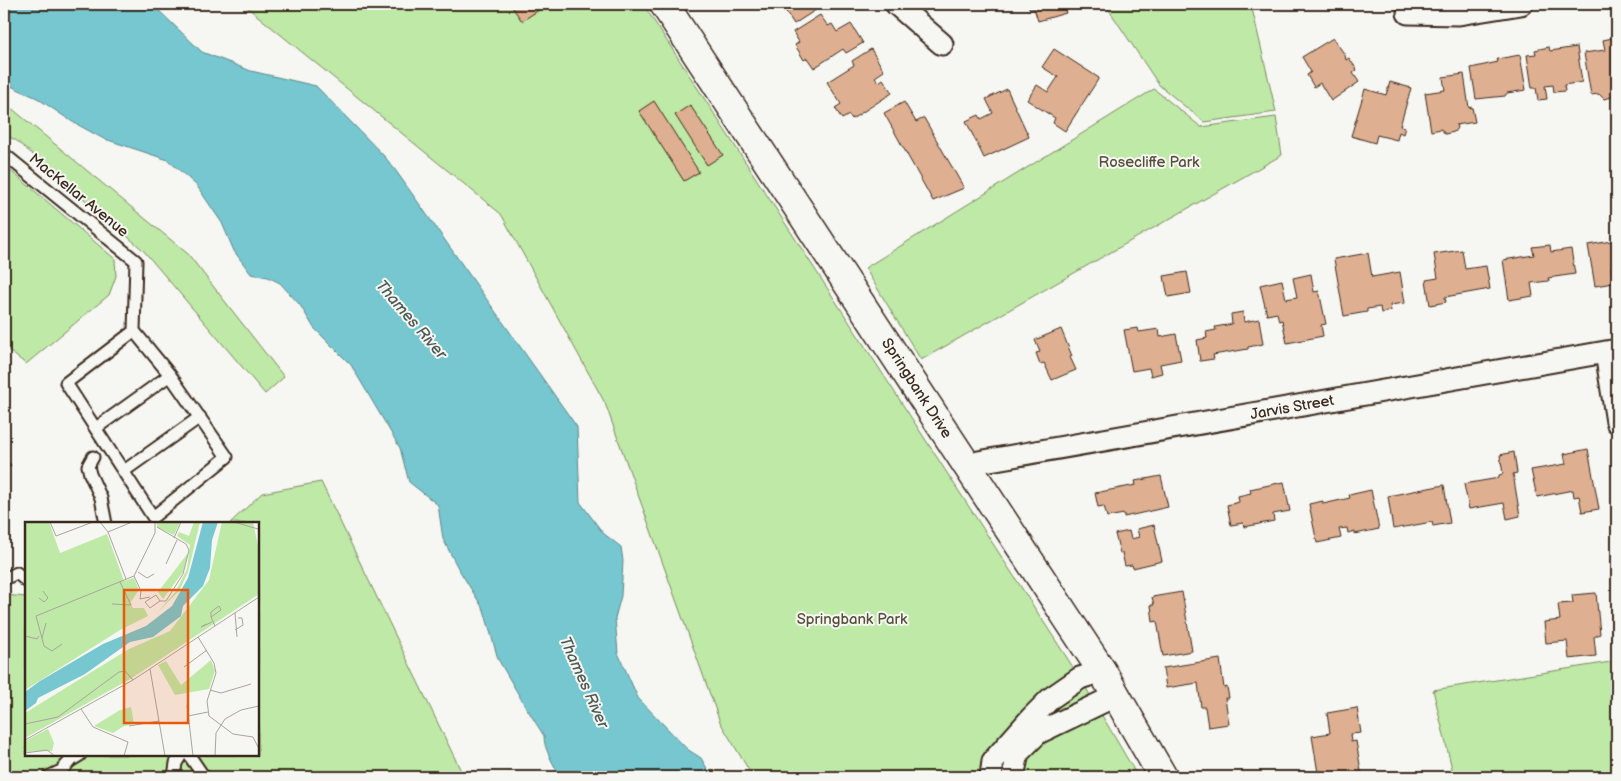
<svg xmlns="http://www.w3.org/2000/svg" width="1621" height="781" viewBox="0 0 1621 781" font-family="'Balsamiq Sans',sans-serif">
<style>
.green{fill:#bee9a6;stroke:#7c8a62}
.water{fill:#76c7d0;stroke:#5e8889}
.building{fill:#deaf90;stroke:#3b2a1e}
.lines{fill:none;stroke-linecap:round;stroke-linejoin:round}
.lane-casing{stroke:#3b2a1e;stroke-width:15}
.street-casing{stroke:#3b2a1e;stroke-width:25}
.secondary-casing{stroke:#3b2a1e;stroke-width:31}
.lane{stroke:#f6f6f2;stroke-width:11}
.street{stroke:#f6f6f2;stroke-width:21}
.secondary{stroke:#f6f6f2;stroke-width:28}
.labels{text-anchor:middle;stroke-width:4;stroke-linejoin:round;paint-order:stroke}
.park-label{font-size:15px;fill:#555039;stroke:#f6f6f2}
.street-label{font-size:15px;fill:#3b2a1e;stroke:#f6f6f2}
.water-label{font-size:16px;font-style:italic;fill:#4d5953;stroke:#f6f6f2}
.inset-road{fill:none;stroke:#aba49d;stroke-width:1}
.view{fill:#e8590c;fill-opacity:0.15;stroke:#e8590c;stroke-width:2.5}
.inset-edge{fill:none;stroke:#3b2a1e;stroke-width:2.5}
</style>
<rect width="100%" height="100%" fill="#f6f6f2"/>
<filter id="ink" filterUnits="userSpaceOnUse"><feTurbulence type="fractalNoise" baseFrequency=".02" numOctaves="2"/><feDisplacementMap in="SourceGraphic" scale="10" xChannelSelector="R" yChannelSelector="G"/><feConvolveMatrix kernelMatrix="1 2 1 2 8 2 1 2 1" color-interpolation-filters="sRGB"/></filter>
<g filter="url(#ink)">
<path class="green" d="M243,4H643L1080,678L1138,777H753L720,722L605,403L501,214Z
M1105,4H1251L1276,112L1204,122L1159,85Z
M1154,89L1201,127L1276,117L1282,155L921,360L865,268Z
M4,104L10,107L188,254L284,377L265,394L143,250L17,141L4,134Z
M4,165L115,259L116,276L109,295L26,364L4,347Z
M321,482L464,777H4V595L26,597V755H258V524L230,523L262,493Z
M1617,661V777H1454L1433,690Z"/>
<path class="water" d="M4,4H152L202,52L251,71L316,86L385,157L396,171L577,427L580,502L603,533L621,547L623,561L621,596L615,618L618,653L638,698L687,749L701,758L712,777H564L561,773H558C552,761 544,749 544,736L524,704L498,659L484,610L458,568L443,539L438,505L409,482L400,448L351,365L314,328L300,305L280,283L268,277L251,274L234,251L222,223L197,186L168,160L102,138L71,121L37,98L4,83Z"/>
<path class="building" d="M510,4H548L522,21Z
M781,4H825L794,24Z
M1028,4H1063L1066,13L1038,21L1034,8L1030,10Z
M820,15L828,26L832,24L837,32L851,24L863,43L846,53L843,49L814,68L807,58L804,60L795,45L799,42L793,32Z
M1617,37V90L1615,91L1616,94L1612,97L1604,99L1599,94L1591,95L1584,53L1605,50L1603,40Z
M1333,38L1345,55L1346,60L1349,58L1357,70L1353,73L1359,82L1331,101L1320,83L1314,87L1307,75L1311,72L1302,57Z
M1549,47L1550,51L1577,47L1582,82L1564,85L1565,91L1554,92L1553,85L1545,86L1547,99L1538,100L1536,88H1532L1527,55L1536,54L1535,50Z
M871,49L884,71L875,77L879,82L883,79L892,93L852,119L849,115L842,119L835,108L841,104L827,82L854,65L852,61Z
M1054,49L1099,78L1065,131L1053,123L1055,118L1027,100L1037,85L1048,92L1058,77L1042,67Z
M1520,55L1526,90L1507,93L1505,96L1476,99L1471,68L1498,62L1497,59Z
M1464,74L1469,108L1472,107L1475,122L1456,125L1457,128L1454,132L1445,134L1441,129L1431,131L1425,93L1445,90L1443,77Z
M1390,82L1411,88L1400,126L1405,127L1403,134L1399,132L1397,140L1377,135L1375,143L1351,136L1365,89L1386,95Z
M1007,89L1029,137L984,158L966,121L979,115L981,119L993,113L986,99Z
M654,101L699,172L684,181L639,111Z
M904,102L916,122L924,118L964,188L933,201L884,113Z
M690,105L723,155L707,165L675,115Z
M1617,240V266L1611,267L1613,283L1595,286L1588,245Z
M1550,245L1551,252L1571,249L1575,274L1548,278L1549,281L1531,283L1533,296L1509,300L1503,260L1534,255L1532,247Z
M1462,250L1465,269L1486,266L1490,289L1445,297L1446,302L1430,305L1426,280L1438,278L1434,254Z
M1368,253L1372,277L1400,272L1405,303L1390,305L1391,311L1381,313L1380,307L1367,309V312L1344,316L1334,259Z
M1187,272L1191,293L1168,297L1164,276Z
M1311,274L1314,292L1319,291L1326,324L1321,325L1323,336L1287,343L1282,320L1279,321L1277,313L1267,315L1260,285L1282,280L1286,299L1297,297L1293,278Z
M1243,312L1244,322L1259,319L1263,344L1248,347V349L1213,355L1214,359L1200,361L1197,340L1207,338L1206,332L1216,330L1215,327L1232,324L1231,314Z
M1138,328L1139,332L1159,329L1160,337L1176,334L1181,360L1160,364L1162,373L1151,376L1149,368L1132,371L1124,330Z
M1061,329L1072,356L1070,357L1076,370L1052,380L1044,363L1040,364L1036,353L1040,352L1035,340Z
M1588,449L1599,509L1582,512L1579,496L1574,497L1573,490L1537,497L1531,470L1566,464L1564,454Z
M1514,452L1517,473L1513,474L1520,516L1507,519L1504,503L1469,509L1464,484L1499,478V475L1503,474L1500,455Z
M4,458L11,465L4,473Z
M1161,476L1168,507L1124,517V514L1107,517L1104,506L1098,507L1095,493L1136,485L1135,481Z
M1284,482L1290,511L1273,514L1274,521L1244,527L1243,523L1231,525L1227,505L1239,502L1238,496L1251,493L1250,489Z
M1444,485L1450,523L1433,526L1432,522L1393,529L1388,496Z
M1371,490L1379,529L1355,534V531L1348,533L1347,528L1339,529L1341,538L1317,543L1309,504L1323,501V504L1350,498L1349,495Z
M1154,525L1162,561L1133,568L1132,565L1125,566L1122,553H1120L1115,534L1129,531L1131,539L1139,537L1137,529Z
M1182,592L1192,651L1163,656L1157,621L1153,622L1151,605H1154L1152,597Z
M1596,593L1600,634L1594,637L1596,656L1569,659L1567,641L1546,643L1544,622L1560,620L1558,604L1573,603L1572,595Z
M1220,659L1224,688L1227,687L1229,698H1225L1229,724L1208,727L1205,707H1201L1198,683L1166,688L1163,668Z
M1357,708L1361,733L1350,734L1351,742L1356,741L1362,777H1315L1314,774L1318,773L1312,736L1330,733L1327,713Z"/>
<g class="lines">
<g class="lane-casing">
<path id="lane" d="M4,154L136,261L134,331L66,383L153,517L227,457L170,375L134,331
M96,428L170,375
M93,457L88,466L90,474L101,498L106,524
M124,471L200,417
M4,579L17,573L26,581
M189,755L204,777
M48,777L61,771L70,761L80,755
M174,777L176,763L181,755"/>
</g>
<g class="street-casing">
<path id="street" d="M896,4L942,44
M1408,13L1459,14L1521,4
M1606,352L1617,422
M967,464L1617,350
M991,777L993,761L1031,718L1051,698L1080,678L1102,671
M1013,777L1018,753L1038,733L1117,695"/>
</g>
<g class="secondary-casing">
<path id="secondary" d="M664,4L1102,671L1163,777"/>
</g>
<use href="#lane" class="lane"/>
<use href="#street" class="street"/>
<use href="#secondary" class="secondary"/>
</g>
</g>
<g class="labels">
<g class="park-label">
<text x="1149" y="167">Rosecliffe Park</text>
<text x="852" y="624">Springbank Park</text>
</g>
<g class="street-label">
<text transform="translate(79 195) rotate(39)" y="5">MacKellar Avenue</text>
<text transform="translate(917 388) rotate(57)" y="5">Springbank Drive</text>
<text transform="translate(1292 407) rotate(-10)" y="5">Jarvis Street</text>
</g>
<g class="water-label">
<text transform="translate(412 319) rotate(49)" y="6">Thames River</text>
<text transform="translate(585 682) rotate(66)" y="6">Thames River</text>
</g>
</g>
<g transform="translate(25 522)">
<rect width="234" height="234" fill="#f6f6f2"/>
<path d="M0,0H24L35,31L82,12L99,59L109,56L114,68L105,81L108,86H119L123,94L95,108L0,168ZM131,0H155L149,13L133,6ZM169,0H175L163,50L154,69L132,91L151,69L162,47L165,23L152,14L154,10L164,14ZM197,0H228L234,29V72L107,156L0,216V191L104,127L145,109L184,58ZM163,31L158,50L138,77L133,70ZM186,138L190,149L184,167L150,173L133,143L141,139L156,163ZM106,185L109,202L99,204L88,211L69,204L95,188ZM23,207L29,221L27,229L0,230V219Z" fill="#bee9a6"/>
<path d="M178,0H193L187,18L185,46L178,64L158,84L156,94L128,115L105,120L60,152L13,176L11,181L0,189V170L15,159L78,122L121,104L147,84L163,56Z" fill="#76c7d0"/>
<path class="inset-road" d="M25,0L31,14L68,0M75,0L83,10L101,57M209,0L233,7M132,5L161,22L164,28L158,52L141,79H135L131,73L120,80L125,86L135,79M83,10L107,0M149,16L156,0M141,42L152,18M113,50L122,56L129,52M109,54L116,69L115,77L125,75M95,60L106,83M14,76L19,80L23,76L18,69M87,82L106,83M210,91L212,115M186,95V90L194,84L196,88L186,95L190,104M181,102L176,105L187,100M210,108L218,103L217,96H213M0,114L12,117L14,114M173,115L189,141L191,151L182,179L184,194L208,212L228,215L234,227M17,116L21,101M37,122L27,129L19,124L11,94L109,54L130,11V0M159,145L182,128M125,147L140,234M185,168L196,171L226,162M162,183L168,234M56,187L68,205L103,220L99,234M163,194L183,190M0,202L33,195L94,150L100,149L108,158M104,204L134,199M0,218L108,158L234,75M0,231L22,228L30,234M190,234L191,211L200,197L216,188L234,184"/>
<path class="view" d="M99,68H163V201H99Z"/>
<rect width="234" height="234" class="inset-edge"/>
</g>
<rect width="1621" height="781" fill="none" stroke="#f6f6f2" stroke-width="20"/>
<rect x="10" y="10" width="1601" height="761" fill="none" stroke="#3b2a1e" stroke-width="2" filter="url(#ink)"/>
</svg>
